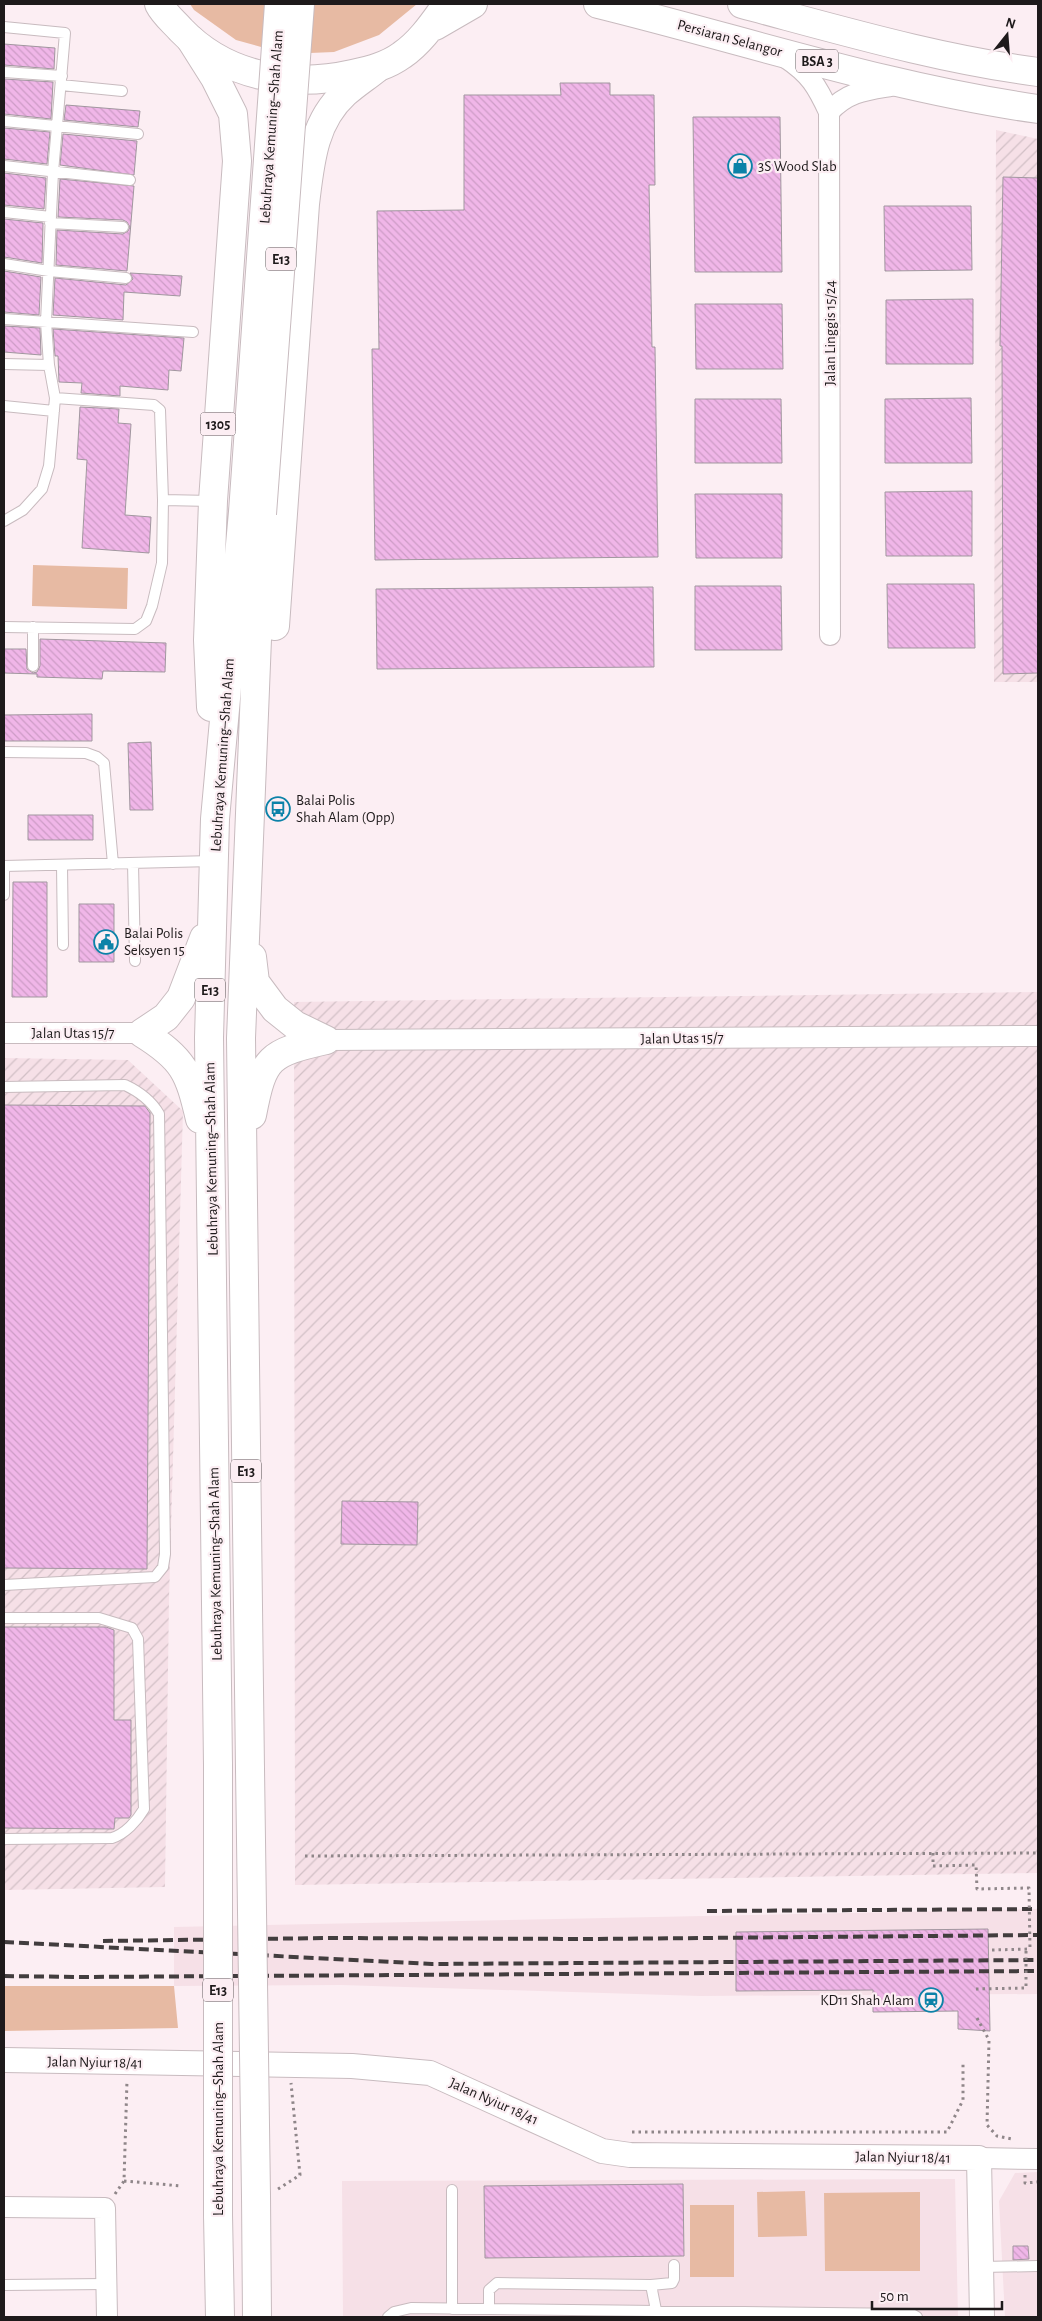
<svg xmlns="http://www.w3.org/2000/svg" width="1042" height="2321" viewBox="0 0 1042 2321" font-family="'Alegreya Sans',sans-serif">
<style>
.built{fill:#f6e0e7}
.industrial{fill:url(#industrial-furrows)}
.grass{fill:#e7baa3}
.building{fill:url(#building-back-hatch);stroke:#a1979f}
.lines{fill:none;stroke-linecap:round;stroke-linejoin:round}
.service-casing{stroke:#c8bbbf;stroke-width:12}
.minor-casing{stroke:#c8bbbf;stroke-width:22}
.tertiary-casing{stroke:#c8bbbf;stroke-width:26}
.primary-casing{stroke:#c8bbbf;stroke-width:30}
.motorway-casing{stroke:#c8bbbf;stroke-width:30}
.path{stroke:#8f8689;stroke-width:3;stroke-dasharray:2.5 4;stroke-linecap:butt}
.service{stroke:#fff;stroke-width:10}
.minor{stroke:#fff;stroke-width:20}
.tertiary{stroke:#fff;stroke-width:24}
.primary{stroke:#fff;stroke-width:28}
.motorway{stroke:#fff;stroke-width:28}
.rail{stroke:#423d3e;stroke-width:4;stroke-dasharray:10 5;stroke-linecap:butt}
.motorway-bridge-casing{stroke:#c8bbbf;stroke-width:30;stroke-linecap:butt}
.path-bridge{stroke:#8f8689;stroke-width:3;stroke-dasharray:2.5 4;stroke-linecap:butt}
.motorway-bridge{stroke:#fff;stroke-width:28}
.labels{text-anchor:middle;stroke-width:4.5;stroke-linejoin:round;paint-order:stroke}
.shield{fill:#fceef3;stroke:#615a5c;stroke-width:1}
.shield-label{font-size:14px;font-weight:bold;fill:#1e1a1b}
.street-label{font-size:15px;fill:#1e1a1b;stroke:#fceef3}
.poi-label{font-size:15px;fill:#1e1a1b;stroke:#fceef3;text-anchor:start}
</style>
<defs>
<pattern id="industrial-furrows" width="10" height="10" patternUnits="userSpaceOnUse" patternTransform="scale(1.25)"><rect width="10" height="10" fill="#f6e0e7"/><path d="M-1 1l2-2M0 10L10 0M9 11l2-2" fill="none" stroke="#d2c0c6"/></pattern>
<pattern id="building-back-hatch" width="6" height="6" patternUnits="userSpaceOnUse" patternTransform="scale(1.25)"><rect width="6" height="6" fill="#f0b6e8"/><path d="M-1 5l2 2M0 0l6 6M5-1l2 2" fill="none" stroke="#cd9cc6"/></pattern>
</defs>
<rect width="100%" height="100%" fill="#fceef3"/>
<path class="built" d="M1038,1909V1994L700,1996L341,1985L174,1986V1927Z
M1038,2172V2317H1005L999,2201L1015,2173Z
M955,2179L958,2317H343L342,2181Z"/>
<path class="industrial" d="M996,130L1038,139V682H994Z
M1038,992V1873L295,1885L294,1002Z
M4,1058L128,1060L183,1111L169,1598L165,1887L4,1890Z"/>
<path class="grass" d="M190,4H417L379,35L334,52L286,54L236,40L194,10Z
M33,565L128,568L127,609L32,606Z
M4,1986H174L178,2028L4,2031Z
M805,2191L807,2236L758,2237L757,2192Z
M920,2192V2271H825L824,2193Z
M690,2205H734V2277H690Z"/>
<path class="building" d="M4,44L55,48L54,69L4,65Z
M4,79L53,82L51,119L4,114Z
M560,83H610V95H654L655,185H649L652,347H655L658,557L375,560L372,349H379L377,211L464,210V95H561Z
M66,105L140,111L138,127L64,120Z
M693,117H780L782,272H695Z
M4,128L50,132L47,164L4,159Z
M63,134L137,141L134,175L60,165Z
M4,173L46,178L44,209L4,205Z
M1003,177L1038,178V673L1003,674L1002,346H1000Z
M60,179L134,186L127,271L56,265L57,230L123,234L128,231L130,227L127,222L123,220L58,217Z
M884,206H971L972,270L885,271Z
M4,219L43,223L42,263L4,257Z
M4,271L41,277L39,315L4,312Z
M130,273L182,276L180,296L124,292L123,320L53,315L55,278L126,285L133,279Z
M973,299V364H886V300Z
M695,304H782L783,369H696Z
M4,326L40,328L41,355L4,352Z
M53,329L184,338L181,371L169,370L168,390L120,386V396L81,393L82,383L59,382L58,356H55Z
M971,398L972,463H885V399Z
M695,399H781L782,463H695Z
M80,407L119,409L118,423L131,424L125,515L151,517L149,553L82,548L87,460L77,459Z
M972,491V556H886L885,492Z
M695,494H782V558H696Z
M887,584H974L975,648H888Z
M695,586H781L782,650H695Z
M653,587L654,667L377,669L376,589Z
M40,639L166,643L165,672L103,671L102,679L37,677V674L4,673V649H26L27,669L33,673L37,672L40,666Z
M92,714V741H4V715Z
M151,742L153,810H130L128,743Z
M28,815H93V840H28Z
M13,882H47V997H12Z
M79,904H114V962H79Z
M4,1105L145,1106L150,1113L147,1569L4,1568Z
M342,1501L418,1502L417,1545L341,1544Z
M4,1627H106L114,1630V1720H131V1815L129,1818H115L114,1829L4,1828Z
M988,1929L990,2031L958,2029V2011L873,2012V1990L736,1991V1932Z
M683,2184L684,2256L485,2258L484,2186Z
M1013,2246H1028L1029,2259L1013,2260Z"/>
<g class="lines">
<g class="service-casing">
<path id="service" d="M4,27L65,33L53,172L46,322L49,365L55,398L49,466L42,489L23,510L4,521
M4,72L62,76
M61,85L122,91
M4,121L138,134
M4,166L130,180
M4,212L51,217
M50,223L123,227
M4,264L49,271L126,278
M4,319L193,332
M4,364L49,365
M4,406L54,411
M163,500L212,501
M4,627L135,629L146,621L152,606L162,563L163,500L160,410L154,405L55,398
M33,666V627
M4,752L86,753L97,757L104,763L113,864
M133,863L135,961
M62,865L63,945
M4,866L213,861
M4,895V866
M4,1087L125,1085C140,1092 151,1100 159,1114L165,1554L163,1567L155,1577L4,1585
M4,1618H99L132,1628L138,1639L144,1809C137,1821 125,1834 112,1838L4,1839
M452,2190V2309
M981,2267L1038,2266
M4,2285L106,2284
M651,2285L672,2283L674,2279V2265
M489,2309V2290L497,2283L651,2285L656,2310
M388,2317L394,2312L411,2308L912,2314L917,2317"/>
</g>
<g class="minor-casing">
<path id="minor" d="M786,58C810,74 817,86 829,112
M830,635L829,112C849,90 869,90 897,85
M4,1033H142
M326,1040L1038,1036
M979,2158L1038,2159
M4,2207L105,2208L107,2317"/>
</g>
<g class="tertiary-casing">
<path id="tertiary" d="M4,2060L352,2066L430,2073L602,2151L630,2155L979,2158L982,2317"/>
</g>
<g class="primary-casing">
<path id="primary" d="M159,4C164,14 173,21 181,30C226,77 291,88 353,74C370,70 387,66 402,55C421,42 434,22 447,4
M598,4C744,40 889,88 1038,109
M742,4C840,30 938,59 1038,72
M435,26L473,4"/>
</g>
<g class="motorway-casing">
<path id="motorway" d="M191,40L215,78L233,114L237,161L213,501L208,640L211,707
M275,626L305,204C310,163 313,122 345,93C355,84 366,77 376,69
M252,957L255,982L275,1009L295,1025L326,1040
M252,1115C263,1057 269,1053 326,1040
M200,1119C189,1072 184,1059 142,1033L166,1017L181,998L204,938
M218,1765L209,1038L215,819L243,512
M250,1769L241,1038L262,514
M256,2196L257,2317
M218,2215L220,2317"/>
</g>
<path class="path" d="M305,1856L1038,1853
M992,1950L1030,1949
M977,2018L989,2040L987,2125L997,2136L1012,2139
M632,2132H947L963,2100V2061
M1025,2175V2183L1038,2182
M124,2181L182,2186
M278,2189L300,2175L291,2083
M115,2194L124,2181L127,2080"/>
<use href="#service" class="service"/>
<use href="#minor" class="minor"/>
<use href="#tertiary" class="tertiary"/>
<use href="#primary" class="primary"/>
<use href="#motorway" class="motorway"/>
<path class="rail" d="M707,1911L1038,1909
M103,1941L328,1938L591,1939L1038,1935
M4,1942L432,1964L1038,1960
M4,1976L83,1977L1038,1971"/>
<g class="motorway-bridge-casing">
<path id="motorway-bridge" d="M243,512L279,4
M262,514L300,4
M218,1765V2215
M250,1769L256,2196"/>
</g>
<path class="path-bridge" d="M933,1853V1866L976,1865L977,1889L1029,1888L1030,1949
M976,1989L1026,1988V1949"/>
<use href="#motorway-bridge" class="motorway-bridge"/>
</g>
<defs>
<g id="shop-ring" transform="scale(1.25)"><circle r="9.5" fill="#fceef3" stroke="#0c82a8" stroke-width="1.5"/><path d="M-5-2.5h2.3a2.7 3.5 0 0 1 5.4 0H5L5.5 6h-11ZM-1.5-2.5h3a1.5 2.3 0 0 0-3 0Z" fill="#0c82a8"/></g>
<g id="bus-ring" transform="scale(1.25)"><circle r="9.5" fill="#fceef3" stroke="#0c82a8" stroke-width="1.5"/><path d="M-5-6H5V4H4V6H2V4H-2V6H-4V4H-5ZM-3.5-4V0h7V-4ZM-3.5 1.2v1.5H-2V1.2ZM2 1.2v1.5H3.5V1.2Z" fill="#0c82a8"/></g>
<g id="civic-ring" transform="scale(1.25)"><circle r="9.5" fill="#fceef3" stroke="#0c82a8" stroke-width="1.5"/><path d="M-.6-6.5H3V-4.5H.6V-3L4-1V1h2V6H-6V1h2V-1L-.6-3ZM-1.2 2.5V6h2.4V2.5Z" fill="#0c82a8"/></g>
<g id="station-ring" transform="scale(1.25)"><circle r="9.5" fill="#fceef3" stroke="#0c82a8" stroke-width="1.5"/><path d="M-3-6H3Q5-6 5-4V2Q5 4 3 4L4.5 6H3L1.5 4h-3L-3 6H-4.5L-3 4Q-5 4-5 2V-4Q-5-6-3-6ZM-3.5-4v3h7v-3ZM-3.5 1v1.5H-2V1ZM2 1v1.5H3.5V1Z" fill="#0c82a8"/></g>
</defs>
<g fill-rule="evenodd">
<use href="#shop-ring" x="740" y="166"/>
<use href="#bus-ring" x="278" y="809"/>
<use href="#civic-ring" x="106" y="942"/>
<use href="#station-ring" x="931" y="2000"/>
</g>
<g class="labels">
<g class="shield">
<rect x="796" y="49.5" width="42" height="23" rx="4"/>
<rect x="266" y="247.5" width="30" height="23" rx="4"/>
<rect x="200.5" y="412.5" width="35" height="23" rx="4"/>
<rect x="195" y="978.5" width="30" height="23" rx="4"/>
<rect x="231" y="1459.5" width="30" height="23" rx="4"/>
<rect x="203" y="1978.5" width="30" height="23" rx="4"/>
</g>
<g class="shield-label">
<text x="817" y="66">BSA 3</text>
<text x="281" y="264">E13</text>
<text x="218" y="429">1305</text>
<text x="210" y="995">E13</text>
<text x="246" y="1476">E13</text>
<text x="218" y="1995">E13</text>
</g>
<g class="street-label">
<text transform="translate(730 38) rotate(15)" y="5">Persiaran Selangor</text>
<text transform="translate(271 127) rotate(-86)" y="5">Lebuhraya Kemuning–Shah Alam</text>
<text transform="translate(830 333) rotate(-90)" y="5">Jalan Linggis 15/24</text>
<text transform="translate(222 755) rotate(-86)" y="5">Lebuhraya Kemuning–Shah Alam</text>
<text x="73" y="1038">Jalan Utas 15/7</text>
<text transform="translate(682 1038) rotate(-1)" y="5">Jalan Utas 15/7</text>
<text transform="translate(211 1159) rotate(-91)" y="5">Lebuhraya Kemuning–Shah Alam</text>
<text transform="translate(215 1564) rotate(-91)" y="5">Lebuhraya Kemuning–Shah Alam</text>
<text transform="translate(95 2062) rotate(1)" y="5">Jalan Nyiur 18/41</text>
<text transform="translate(494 2101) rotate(24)" y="5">Jalan Nyiur 18/41</text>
<text transform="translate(218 2119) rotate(-90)" y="5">Lebuhraya Kemuning–Shah Alam</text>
<text transform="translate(903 2157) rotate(1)" y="5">Jalan Nyiur 18/41</text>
</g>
<g class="poi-label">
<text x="758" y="171">3S Wood Slab</text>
<text x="296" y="805">Balai Polis<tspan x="296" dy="17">Shah Alam (Opp)</tspan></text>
<text x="124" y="938">Balai Polis<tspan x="124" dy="17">Seksyen 15</tspan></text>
<text x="914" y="2005" text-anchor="end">KD11 Shah Alam</text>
</g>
</g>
<rect width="1042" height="2321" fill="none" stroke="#1e1a1b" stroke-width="10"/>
<g transform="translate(1007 35) rotate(17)" stroke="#fceef3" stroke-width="4" paint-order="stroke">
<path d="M0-4L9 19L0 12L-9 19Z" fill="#1e1a1b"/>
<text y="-8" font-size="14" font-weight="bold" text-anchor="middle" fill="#1e1a1b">N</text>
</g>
<path d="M872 2301v8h130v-8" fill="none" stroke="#1e1a1b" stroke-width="2.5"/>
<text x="880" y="2301" font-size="15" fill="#1e1a1b" stroke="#fceef3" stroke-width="4" paint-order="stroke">50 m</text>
</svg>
